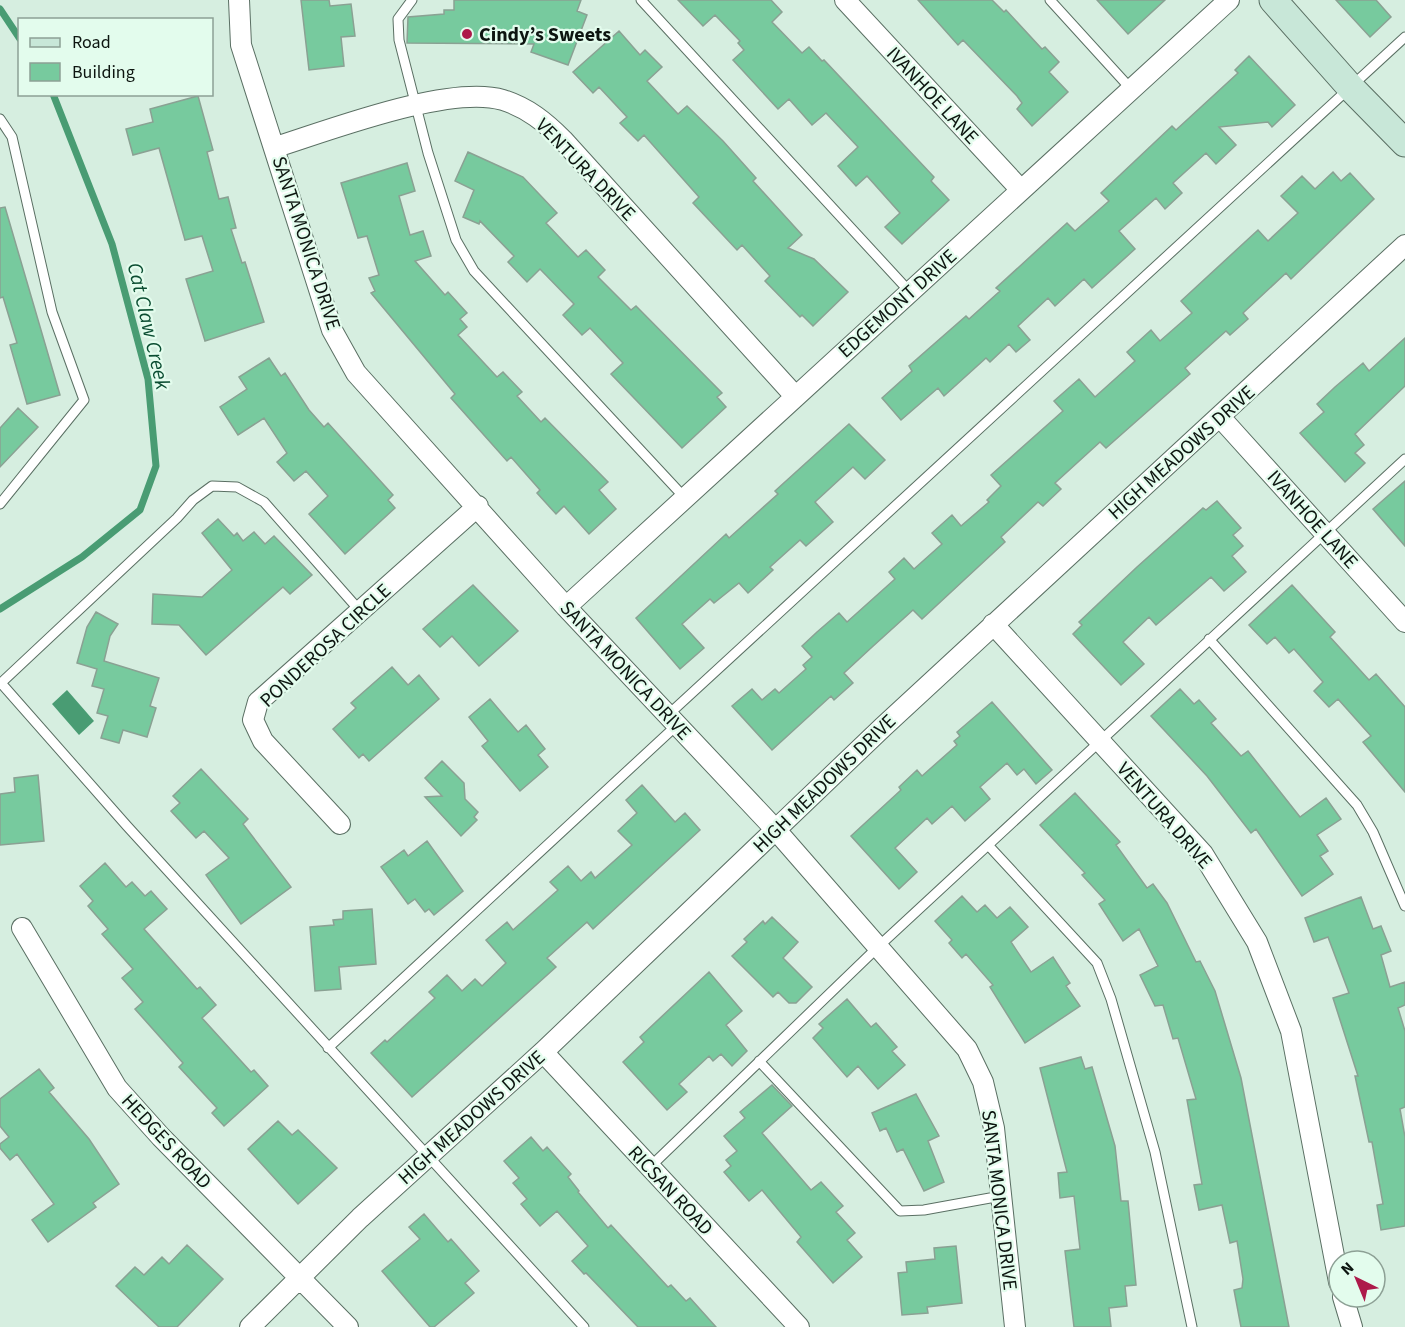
<svg xmlns="http://www.w3.org/2000/svg" width="1405" height="1327" viewBox="0 0 1405 1327" font-family="'Source Sans 3',sans-serif">
<style>
.water{fill:#499c73}
.lines{fill:none;stroke-linecap:round;stroke-linejoin:round}
.stream{stroke:#499c73;stroke-width:7}
.building{fill:#77ca9e;stroke:#8aa193;stroke-width:1.5}
.lane-casing{stroke:#5a6f63;stroke-width:11}
.street-casing{stroke:#5a6f63;stroke-width:22}
.secondary-casing{stroke:#5a6f63;stroke-width:29}
.lane{stroke:#fff;stroke-width:9}
.street{stroke:#fff;stroke-width:20}
.secondary{stroke:#c8e7d8;stroke-width:27}
.poi-dot{fill:#ad1a4a;stroke:#e3fced;stroke-width:2}
.labels{text-anchor:middle;stroke-width:4.5;stroke-linejoin:round;paint-order:stroke}
.poi-label{font-size:20px;font-weight:bold;fill:#0d1510;stroke:#e3fced;text-anchor:start}
.street-label{font-size:20px;fill:#0d1510;stroke:#e3fced}
.water-label{font-size:21px;font-style:italic;fill:#0a4d31;stroke:#e3fced}
</style>
<rect width="100%" height="100%" fill="#d6eee0"/>
<path class="water" d="M67,690L94,721L79,735L52,704Z"/>
<g class="lines">
<path class="stream" d="M0,9L20,39
M0,609L82,557L140,510L156,466L148,379L112,244L53,94"/>
</g>
<path class="building" d="M301,0H329L330,6L351,4L355,36L341,37L344,66L309,70Z
M454,0H581L577,11L587,15L568,65L531,52L534,44L407,43L408,17L444,14V10H454Z
M678,0H771L782,12L772,22L802,53L809,47L822,61L824,60L934,177L931,181L949,200L902,244L885,227L900,213L867,176L856,186L838,166L858,147L826,113L812,125L789,99L778,109L733,60L744,50L738,43L740,41L715,15L703,26Z
M918,0H992L1004,12L1006,10L1042,49L1045,47L1059,62L1049,72L1068,92L1032,126L1017,109L1022,103L1017,96L963,40L958,45Z
M1097,0H1165L1128,34Z
M1336,0H1376L1391,17L1370,37Z
M619,31L640,55L645,50L662,67L647,81L678,114L687,106L723,141L756,178L753,181L802,235L788,248L814,259L848,292L813,326L802,315L800,317L765,281L770,276L742,245L737,250L693,203L699,197L644,135L638,141L620,123L627,117L599,87L593,93L573,72Z
M1249,56L1295,105L1272,127L1268,122L1219,127L1236,145L1216,164L1206,153L1173,183L1182,193L1165,209L1156,198L1119,231L1135,249L1092,288L1084,279L1055,306L1048,298L1018,326L1030,340L1016,352L1009,344L990,362L986,358L944,396L938,388L901,420L882,398L912,371L909,366L966,316L969,319L1000,291L996,288L1067,223L1075,231L1109,201L1101,193L1172,126L1176,130L1238,73L1235,70Z
M198,96L213,150L207,152L219,199L228,197L236,228L231,229L242,263L245,262L264,322L205,341L186,279L213,271L202,236L185,240L159,148L133,155L126,129L153,122L150,109Z
M468,152L523,177L557,213L546,223L578,257L586,250L605,270L598,277L631,310L636,306L722,393L717,397L726,407L682,448L611,374L623,363L590,328L582,335L563,315L574,304L540,269L527,282L508,262L514,256L480,221L479,224L463,217L474,190L455,181Z
M407,163L415,191L399,196L410,235L423,231L431,256L415,261L445,295L448,292L467,313L460,319L467,327L458,335L497,377L503,372L522,392L517,396L541,422L545,418L608,482L599,490L616,509L589,534L564,506L556,514L537,493L540,490L511,457L507,461L451,398L455,394L371,293L375,291L369,278L379,275L367,236L358,238L341,183Z
M1333,172L1341,181L1350,173L1374,199L1291,279L1286,273L1243,313L1248,319L1230,335L1226,331L1185,368L1190,374L1157,403L1106,448L1100,442L1055,483L1061,489L1043,506L1038,502L1001,537L1005,542L922,619L913,610L871,648L844,673L853,683L834,700L831,696L772,750L732,706L752,689L762,700L775,689L779,693L806,669L803,665L812,657L802,646L817,632L839,613L847,622L895,579L889,572L904,558L914,569L942,544L932,533L952,515L961,526L989,502L987,500L1001,486L991,475L1063,411L1054,401L1079,379L1095,397L1135,361L1127,352L1151,330L1160,341L1192,313L1181,301L1258,230L1268,241L1298,213L1281,196L1302,176L1315,189Z
M5,207L60,395L27,404L10,345L17,343L3,297L0,298V208Z
M1405,338V386L1355,434L1364,445L1355,453L1365,463L1345,482L1300,433L1324,412L1317,404L1335,387L1363,363L1369,371Z
M269,358L281,376L285,373L309,410L324,427L328,423L393,495L388,500L395,508L345,554L309,514L328,496L306,471L294,481L277,462L287,453L264,418L238,435L220,407L247,389L239,377Z
M18,408L38,427L0,467V428Z
M849,424L885,460L865,479L853,467L815,502L833,522L806,546L800,540L770,567L773,570L748,593L739,583L714,603L710,599L682,624L704,648L680,669L636,618L726,534L729,538L778,494L775,491Z
M1405,481V546L1373,509Z
M1217,501L1241,528L1233,535L1243,546L1232,556L1246,572L1224,591L1211,577L1156,625L1149,617L1123,642L1144,664L1121,685L1073,634L1082,625L1079,622L1137,567L1203,508L1206,510Z
M218,519L234,536L237,533L243,541L254,532L265,544L274,536L312,575L290,594L283,587L206,655L179,625L152,624L153,594L202,597L232,570L202,533Z
M473,585L518,631L479,666L452,636L440,647L423,629Z
M1292,585L1335,632L1330,637L1369,680L1376,674L1405,707V792L1363,742L1371,736L1338,699L1329,707L1314,691L1323,682L1294,649L1289,653L1275,637L1267,644L1249,625Z
M96,612L118,624L110,636L104,661L159,678L150,706L156,708L147,737L123,730L119,743L101,738L108,716L97,713L104,689L92,686L97,669L77,663L87,627Z
M392,667L408,685L419,675L439,699L369,761L363,754L359,758L333,729L356,708L351,703Z
M1180,689L1194,704L1199,700L1216,719L1211,723L1241,756L1248,751L1300,817L1326,798L1341,819L1317,835L1328,851L1320,856L1333,874L1302,896L1256,829L1251,833L1207,776L1151,716Z
M490,699L518,732L526,725L545,749L538,755L548,767L520,791L482,746L488,741L469,717Z
M992,702L1052,770L1036,784L1024,769L1017,775L1007,763L980,787L990,799L965,821L952,806L932,824L927,818L895,848L917,872L899,889L851,836L901,790L899,787L917,770L922,776L957,745L954,741L960,736L957,732Z
M442,761L464,783L465,799L478,812L474,817L477,820L461,836L425,797L442,796L425,778Z
M201,769L248,819L243,824L291,887L241,924L206,875L229,858L204,831L196,838L171,811L180,803L173,796Z
M38,775L44,841L0,845V794L15,792L14,778Z
M642,785L675,822L685,813L700,830L593,929L587,922L547,958L556,967L412,1097L371,1053L385,1040L387,1042L435,998L429,992L447,975L462,991L475,979L482,986L506,963L486,940L507,922L513,930L558,890L550,882L568,866L581,881L591,872L595,878L632,845L618,831L637,813L626,800Z
M1075,793L1120,842L1116,845L1147,888L1153,884L1167,903L1196,962L1200,961L1215,991L1241,1078L1289,1327H1241L1234,1290L1242,1288L1243,1279L1237,1241L1230,1243L1222,1205L1199,1210L1194,1185L1202,1184L1187,1100L1196,1099L1178,1038L1173,1039L1163,1005L1155,1006L1140,975L1158,966L1139,929L1123,941L1099,904L1105,900L1082,875L1085,873L1040,825Z
M427,841L463,891L434,915L429,909L425,912L415,899L408,904L381,867L404,850L408,856Z
M105,863L126,887L132,882L145,896L151,891L167,909L144,929L197,989L200,987L216,1005L202,1018L251,1072L254,1070L268,1086L224,1126L212,1113L217,1108L179,1067L183,1063L135,1009L143,1002L122,978L133,969L102,934L108,929L88,906L93,901L80,886Z
M962,896L977,912L985,905L997,918L1010,907L1028,927L1011,942L1031,972L1053,957L1070,983L1066,986L1080,1006L1025,1043L990,987L993,985L966,954L962,958L949,943L952,940L935,921Z
M1361,897L1373,929L1381,926L1391,951L1381,955L1390,987L1405,982V1005L1398,1008L1405,1031V1107L1400,1109L1405,1137V1226L1381,1230L1377,1205L1383,1204L1372,1142H1369L1355,1076H1358L1333,998L1349,993L1328,937L1314,942L1305,918Z
M372,909L376,964L339,967L341,989L315,991L310,927L334,925L333,920L343,919V911Z
M772,917L798,942L783,958L812,987L796,1003H789L778,992L773,997L732,956L747,942L744,939L763,921L765,924Z
M709,972L742,1011L726,1025L747,1051L732,1066L721,1054L713,1061L709,1056L679,1084L687,1092L667,1110L623,1062L644,1042L640,1037Z
M847,999L871,1027L876,1023L897,1047L892,1051L905,1065L878,1089L858,1066L847,1077L813,1038L823,1028L819,1024Z
M1081,1057L1085,1069L1092,1067L1115,1146L1121,1201H1128L1136,1285L1125,1286L1127,1306L1109,1308L1111,1327H1074L1065,1251L1080,1249L1074,1196L1060,1198L1058,1173L1067,1172L1040,1068Z
M39,1069L54,1088L49,1092L89,1139L119,1184L93,1203L96,1207L48,1242L32,1220L54,1204L17,1154L10,1160L0,1148V1144L9,1137L0,1126V1099Z
M772,1085L792,1106L762,1133L811,1190L821,1182L843,1206L836,1212L855,1233L847,1240L862,1257L833,1283L797,1242L801,1237L762,1190L749,1201L724,1172L731,1166L726,1160L737,1151L724,1136L745,1118L740,1112Z
M916,1094L939,1136L928,1141L944,1182L924,1191L903,1149L897,1152L886,1128L880,1131L872,1113Z
M278,1121L292,1135L298,1130L337,1168L298,1204L248,1149Z
M531,1137L543,1151L547,1147L571,1174L568,1177L579,1191L578,1192L608,1228L611,1225L668,1287L671,1285L686,1301L690,1298L716,1327H638L586,1273L584,1274L572,1261L588,1246L557,1211L540,1226L521,1204L527,1199L513,1183L519,1178L504,1161Z
M424,1214L448,1242L451,1239L479,1271L465,1283L474,1293L434,1327H430L382,1271L420,1239L409,1227Z
M187,1245L223,1279L177,1327H159L116,1286L135,1267L144,1275L162,1257L169,1264Z
M956,1246L962,1303L927,1307L928,1313L902,1315L898,1273L907,1272L906,1262L935,1259L934,1248Z"/>
<g class="lines">
<g class="lane-casing">
<path id="lane" d="M412,0L398,19L399,40L428,153L456,240L474,271L684,497
M641,0L909,291
M1050,0L1131,89
M0,119L12,137L52,312L84,400L0,504
M360,611L264,502L237,487L212,486L193,500L177,518L1,683L127,826L584,1327
M1209,639L1357,805L1373,832L1405,906
M668,715L1405,37
M988,845L1097,963L1111,999L1155,1152L1192,1327
M328,1048L677,725
M759,1061L900,1211L924,1210L1001,1196
M650,1167L879,946L1405,459"/>
</g>
<g class="street-casing">
<path id="street" d="M239,0L241,45L332,330L356,373L566,607L775,829L967,1049L983,1082L994,1128L1015,1327
M845,0L1021,190
M276,147C330,130 450,84 503,100C528,108 545,122 563,140L795,396
M1220,417L1405,622
M566,607L1229,0
M993,624L1203,854L1257,942L1291,1031L1339,1282
M340,824L263,741L253,720L258,702L478,506
M22,928L117,1088L161,1137L348,1327
M543,1052L799,1327
M1343,1297L1352,1327
M250,1327L360,1218L543,1052L883,727L1405,245"/>
</g>
<g class="secondary-casing">
<path id="secondary" d="M1273,0L1351,88L1405,143"/>
</g>
<use href="#lane" class="lane"/>
<use href="#street" class="street"/>
<use href="#secondary" class="secondary"/>
</g>
<circle class="poi-dot" cx="467" cy="34" r="6"/>
<g class="labels">
<g class="poi-label">
<text x="479" y="41">Cindy’s Sweets</text>
</g>
<g class="street-label">
<text transform="translate(933 95) rotate(47)" y="7">IVANHOE LANE</text>
<text transform="translate(586 169) rotate(46)" y="7">VENTURA DRIVE</text>
<text transform="translate(307 243) rotate(72)" y="7">SANTA MONICA DRIVE</text>
<text transform="translate(897 303) rotate(-42)" y="7">EDGEMONT DRIVE</text>
<text transform="translate(1181 452) rotate(-42)" y="7">HIGH MEADOWS DRIVE</text>
<text transform="translate(1313 519) rotate(48)" y="7">IVANHOE LANE</text>
<text transform="translate(325 645) rotate(-43)" y="7">PONDEROSA CIRCLE</text>
<text transform="translate(626 670) rotate(47)" y="7">SANTA MONICA DRIVE</text>
<text transform="translate(824 783) rotate(-44)" y="7">HIGH MEADOWS DRIVE</text>
<text transform="translate(1165 815) rotate(49)" y="7">VENTURA DRIVE</text>
<text transform="translate(471 1117) rotate(-42)" y="7">HIGH MEADOWS DRIVE</text>
<text transform="translate(167 1141) rotate(47)" y="7">HEDGES ROAD</text>
<text transform="translate(671 1190) rotate(47)" y="7">RICSAN ROAD</text>
<text transform="translate(1000 1200) rotate(83)" y="7">SANTA MONICA DRIVE</text>
</g>
<g class="water-label">
<text transform="translate(149 326) rotate(77)" y="7">Cat Claw Creek</text>
</g>
</g>
<rect x="18" y="18" width="195" height="78" fill="#e3fced" stroke="#8da095" stroke-width="1.5"/>
<rect x="30" y="38" width="30" height="9" fill="#c8e7d8" stroke="#8da095" stroke-width="1.5"/>
<text x="72" y="48" font-size="18" fill="#0d1510">Road</text>
<rect x="30" y="63" width="30" height="18" fill="#77ca9e" stroke="#8da095" stroke-width="1.5"/>
<text x="72" y="78" font-size="18" fill="#0d1510">Building</text>
<g transform="translate(1357 1279) rotate(317)"><circle r="28" fill="#e3fced" stroke="#8da095" stroke-width="1.5"/>
<path d="M0-4.5L10 22L0 15L-10 22Z" fill="#ad1a4a"/>
<text y="-9" font-size="16" font-weight="bold" text-anchor="middle" fill="#0d1510">N</text>
</g>
</svg>
